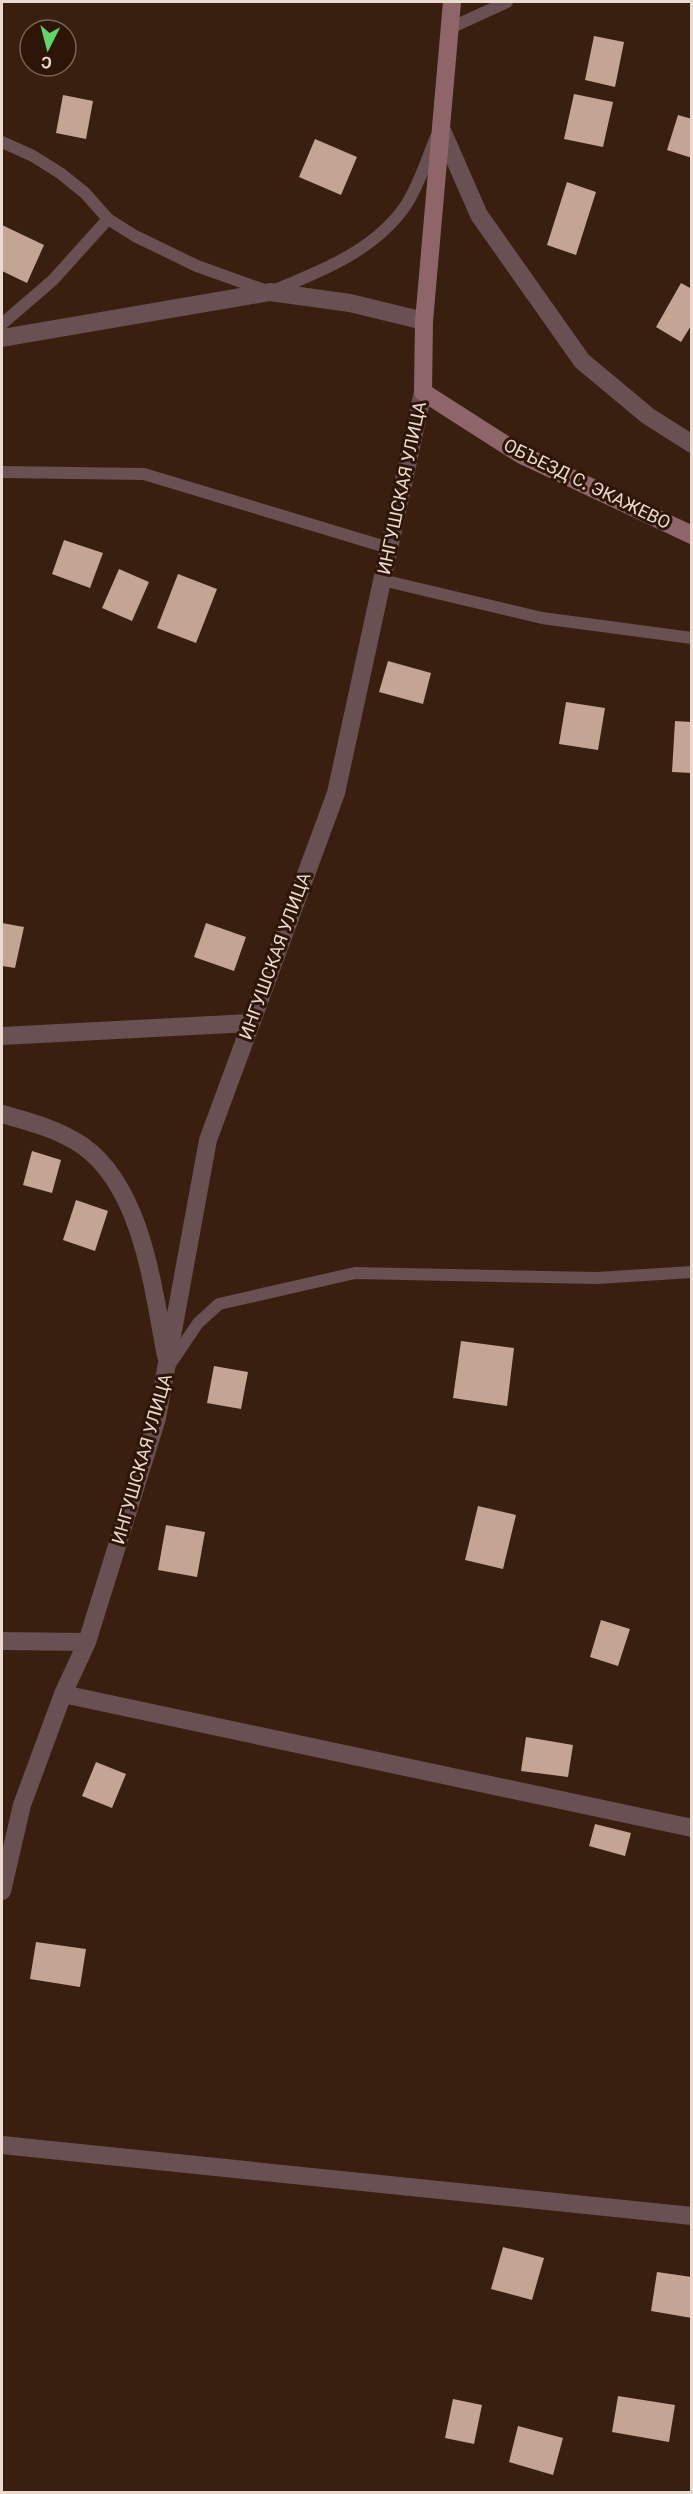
<svg xmlns="http://www.w3.org/2000/svg" width="693" height="2494" viewBox="0 0 693 2494" font-family="Roboto,sans-serif">
<style>
.building{fill:#c4a492}
.lines{fill:none;stroke-linecap:round;stroke-linejoin:round}
.lane{stroke:#695052;stroke-width:12}
.street{stroke:#695052;stroke-width:18}
.secondary{stroke:#8e666a;stroke-width:18}
.labels{text-anchor:middle;stroke-width:6;stroke-linejoin:round;paint-order:stroke}
.street-label{font-size:18px;fill:#ebdad0;stroke:#2d1507}
</style>
<rect width="100%" height="100%" fill="#381f10"/>
<path class="building" d="M594,36L624,42L615,87L585,80Z
M574,94L613,102L603,147L564,139Z
M63,95L93,101L86,139L56,133Z
M678,115L692,119V158L667,150Z
M315,139L357,157L341,195L299,177Z
M567,182L596,192L576,255L547,245Z
M2,225L44,245L27,283L2,271Z
M681,283L692,289V324L681,342L656,327Z
M64,540L103,553L90,588L52,574Z
M119,569L149,582L132,621L102,608Z
M178,574L217,589L196,643L157,628Z
M388,661L431,673L423,704L379,692Z
M566,702L605,708L598,750L559,744Z
M675,721L692,722V773L672,772Z
M2,923L24,927L15,968L2,966Z
M206,923L246,937L234,971L194,957Z
M32,1151L61,1160L52,1193L23,1185Z
M76,1200L108,1211L95,1251L63,1240Z
M461,1341L514,1348L507,1406L453,1398Z
M214,1366L248,1372L241,1409L207,1403Z
M478,1506L516,1515L503,1569L465,1560Z
M166,1525L205,1532L197,1577L158,1570Z
M601,1620L630,1629L618,1666L590,1657Z
M526,1737L573,1745L568,1777L521,1771Z
M96,1762L126,1774L112,1808L82,1796Z
M595,1824L631,1833L625,1856L589,1846Z
M36,1942L86,1949L80,1987L30,1979Z
M503,2247L544,2258L532,2300L491,2289Z
M657,2272L692,2277V2318L651,2311Z
M618,2396L675,2405L669,2442L612,2432Z
M453,2399L482,2405L474,2444L445,2438Z
M518,2426L563,2438L553,2475L509,2462Z"/>
<g class="lines">
<path class="lane" d="M448,29L507,2
M2,142L33,156L60,173L85,193L108,219L135,236L197,266L270,292C319,272 375,251 406,205C419,185 427,159 436,137
M2,324L53,280L108,219
M2,472L144,474L389,548
M382,580L542,618L692,638
M169,1366L198,1323L219,1304L355,1273L597,1278L692,1272"/>
<path class="street" d="M441,128L479,215L582,361L648,416L692,444
M2,338L270,292L350,303L424,321
M2,1036L250,1023
M2,1114C30,1122 58,1129 83,1146C143,1189 153,1290 166,1356
M2,1641L87,1642
M63,1694L692,1828
M2,1891L22,1805L63,1694L87,1642L157,1418L208,1140L336,793L423,392
M2,2145L692,2216"/>
<path class="secondary" d="M452,2L424,321L423,392L520,454L692,535"/>
</g>
<g class="labels">
<g class="street-label">
<text transform="translate(587 484) rotate(26)" y="6">ОБЪЕЗД С. ЭКАЖЕВО</text>
<text transform="translate(402 488) rotate(-78)" y="6">ИНГУШСКАЯ УЛИЦА</text>
<text transform="translate(275 956) rotate(-70)" y="6">ИНГУШСКАЯ УЛИЦА</text>
<text transform="translate(142 1459) rotate(-74)" y="6">ИНГУШСКАЯ УЛИЦА</text>
</g>
</g>
<rect width="693" height="2494" fill="none" stroke="#ebdad0" stroke-width="6"/>
<g transform="translate(48 48) rotate(186)"><circle r="28" fill="#2d1507" stroke="#796457" stroke-width="1.5"/>
<path d="M0-4.5L10 22L0 15L-10 22Z" fill="#62d469"/>
<text y="-9" font-size="16" font-weight="bold" text-anchor="middle" fill="#ebdad0">С</text>
</g>
</svg>
